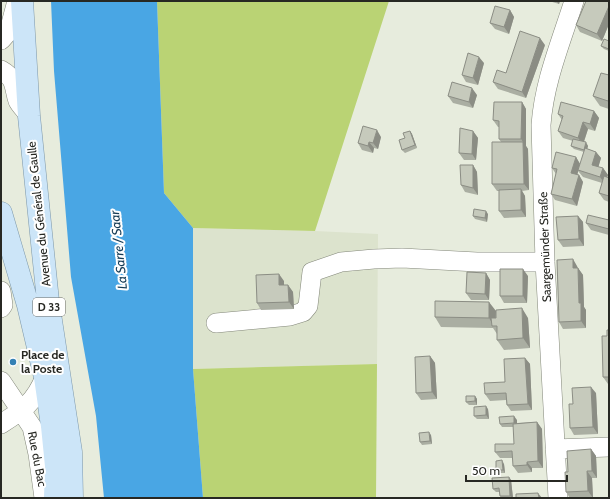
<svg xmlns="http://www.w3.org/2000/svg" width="610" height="499" viewBox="0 0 610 499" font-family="Cabin,sans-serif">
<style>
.built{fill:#dce3cd}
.green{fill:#bad374}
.water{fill:#49a6e4}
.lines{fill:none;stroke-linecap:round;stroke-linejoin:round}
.minor-casing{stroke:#83877a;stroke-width:20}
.major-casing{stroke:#7c97aa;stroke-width:23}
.minor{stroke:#fff;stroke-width:19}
.major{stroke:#cce5f8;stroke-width:22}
.wall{fill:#aaaea2}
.shaded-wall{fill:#8b8d84}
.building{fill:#c6cabc;stroke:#8b8d84}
.poi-dot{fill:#3481b4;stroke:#fff;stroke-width:1.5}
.labels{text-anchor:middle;stroke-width:4;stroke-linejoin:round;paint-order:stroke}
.shield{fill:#fff;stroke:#686865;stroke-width:1}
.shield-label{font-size:11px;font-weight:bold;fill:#272823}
.street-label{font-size:12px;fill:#272823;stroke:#fff}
.poi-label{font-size:12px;font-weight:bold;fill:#272823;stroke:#fff;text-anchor:start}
.water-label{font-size:13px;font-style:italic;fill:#153c56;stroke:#fff}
</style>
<rect width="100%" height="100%" fill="#e7ecdd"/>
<path class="built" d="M193,228L315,231L378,234L377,364L193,369Z"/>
<path class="green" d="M157,1H389L315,231L193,228L164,193Z
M377,364L376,498H203L193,369Z"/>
<path class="water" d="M51,1H157L164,193L193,228V369L203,498H104L96,416L71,277L54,71Z"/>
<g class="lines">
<g class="minor-casing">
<path id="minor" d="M1,40L9,31L17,1
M1,70C17,79 13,87 18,101C20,105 25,110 28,114
M1,291L3,305L1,308
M216,323L290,316L303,312L308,306L312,272L341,262L374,259L402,258L477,262H545
M1,381L32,427L38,454L44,498
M1,424C23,410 35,402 45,377
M555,449L609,447
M558,498L545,262L541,125C544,82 561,42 574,1"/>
</g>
<g class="major-casing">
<path id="major" d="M22,1L29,116L48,301L71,452L72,498
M1,213L28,305L45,377L52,426L56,466L55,498"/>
</g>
<use href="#minor" class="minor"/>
<use href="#major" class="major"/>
</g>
<path class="wall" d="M549,1H560L559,4Z
M609,1V24L602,41L580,32L576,25Z
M510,10L514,17L509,34L495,29L490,23Z
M609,41V51L604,49L601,46Z
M545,45L526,98L498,89L493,82Z
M484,63L478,85L466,82L462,75Z
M609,75V109L600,106L593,96Z
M477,95L473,108L453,103L448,96Z
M522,102L526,109V146L528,149L529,190L522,191L525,196L526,217L504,218L499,211V191H497L492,184L501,142L499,139V127H498L493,120Z
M594,111L599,118L595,131L588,129L584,142L588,146L587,149L596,152L601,158L598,167L603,168L608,175L607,177L609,178V202L604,200L599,193L602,183L583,177L578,171L577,175H579L583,182L577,206L555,200L551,194L556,174L552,168L576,157L580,164L584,152L574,149L571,146L573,141L563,138L558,131L562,120L558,114Z
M410,131L412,134L417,148L405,153L402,150L405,138Z
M473,131L478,138L476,160H464L459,153Z
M381,137L378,149L374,148L373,153L362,150L358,143Z
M473,165L477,172L478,195L465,192L461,185Z
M488,214L487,222L475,219L473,216Z
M578,216L583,222L584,246L563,247L558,240Z
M609,220V235L591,230L586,223Z
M577,266L578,268L583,275L584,307L586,310V328L563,329L559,322Z
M486,273L490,280L489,300H471L466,293Z
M528,276L527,303H504L500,296Z
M284,281V285H288L293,292L294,309L261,310L257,303Z
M496,311V318H528L530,348L504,350L497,340V334L493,328L441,327L435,317Z
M609,330V384H608L603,377L607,336Z
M430,356L435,363L437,399L421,400L416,393Z
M525,358L530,364L532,410L511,411L507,405L506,400L490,401L485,394L505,382Z
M596,393L598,434L574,435L570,428L573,404Z
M475,396L477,399V405H469L466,402Z
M488,409L489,419H477L474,416Z
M517,420V423L537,422L542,429L543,468H532V472L518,473L513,466V458H500L495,452L514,444V427H502L500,424Z
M431,435L432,444L422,445L420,442Z
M591,449L596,456L597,478H592L593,498H570L566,492L568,472Z
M504,464L505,473H499L496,470Z
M509,477L511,480L513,498H501L500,496L499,492H496L493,489Z"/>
<path class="shaded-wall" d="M556,1H560L559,4Z
M609,6V24L602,41L597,34Z
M510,10L514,17L509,34L504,27Z
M540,38L545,45L526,98L522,92Z
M479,57L484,63L478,85L473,78Z
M472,88L477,95L473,108L469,102Z
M522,102L526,109V146L528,149L529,190L524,184L523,142L521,139Z
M594,111L599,118L595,131L590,124Z
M583,122L588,129L583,144L578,138Z
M377,130L381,137L378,149L373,143Z
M410,131L412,134L417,148L415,145Z
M473,131L478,138L476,160L472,154Z
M369,142L374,148L373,153L368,146Z
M586,142L588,146L586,153L584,150Z
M596,152L601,158L597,172L592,165Z
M576,157L580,164L576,180L571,173Z
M473,165L477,172L478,195L473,188Z
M603,168L608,175L605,184L600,177Z
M579,175L583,182L577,206L572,199Z
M521,189L525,196L526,217L521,210Z
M486,211L488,214L487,222L485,218Z
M578,216L583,222L584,246L579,239Z
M573,259L577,266L578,275L573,268Z
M578,268L583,275L584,307L586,310V328L581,321L579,303Z
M523,269L528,276L527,303L523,296Z
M486,273L490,280L489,300L485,294Z
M279,274L284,281V292L279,285Z
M288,285L293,292L294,309L289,302Z
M489,302L496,311L495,326H494L489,318Z
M522,308L528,318L530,348L523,338Z
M430,356L435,363L437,399L432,392Z
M525,358L530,364L532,410L528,404Z
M591,387L596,393L598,434L593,427Z
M475,396L477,399V405L475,401Z
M486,406L488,409L489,419L486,415Z
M514,416L517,420V427L514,423Z
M537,422L542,429L543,468L538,461Z
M429,432L431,435L432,444L430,441Z
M591,449L596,456L597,478L592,471Z
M502,460L504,464L505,473L503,470Z
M527,462L532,468V472L527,465Z
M587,471L592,478L593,498L588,491Z
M509,477L511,480L513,498H512L510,496Z
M538,493L542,498H539Z"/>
<path class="building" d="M586,1H609V6L597,34L576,25Z
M495,6L510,10L504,27L490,23Z
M520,31L540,38L522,92L493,82L497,70L506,73Z
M604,39L609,41V49L601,46Z
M468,53L479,57L473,78L462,75Z
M601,73L609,75V98L608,101L593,96Z
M452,82L472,88L469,102L448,96Z
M494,102H522L521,139H499V121L493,120Z
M561,102L594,111L590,124L583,122L578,138L558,131L563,116L558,114Z
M363,126L377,130L373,143L369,142L368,146L358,143Z
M460,128L473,131L472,154L459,153Z
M410,131L415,145L402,150L399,140L405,138L403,133Z
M573,139L586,142L584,150L571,146Z
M492,142H523L524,184H492Z
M585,148L596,152L592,165L603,168L600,177L578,170Z
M556,152L576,157L571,173L579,175L572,199L551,194L557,169L552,168Z
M460,165H473V188L461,185Z
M604,176L609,178V196L599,193Z
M521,189V210L499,211V190Z
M474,209L486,211L485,218L473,216Z
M588,215L609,220V229L586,223Z
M578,216L579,239L558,240L556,217Z
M573,259V268H578L579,303H581V321L559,322L557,260Z
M500,269H523V296H500Z
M467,272L486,273L485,294L466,293Z
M279,274V285H288L289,302L257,303L256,275Z
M435,301L489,302V318L435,317Z
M522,308L523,338L497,340V326H492L491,318H496V310Z
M607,330H609V377H603L602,336H607Z
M430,356L432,392L416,393L415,357Z
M525,358L528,404L507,405L506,393L485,394L484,383L505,382L504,359Z
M591,387L593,427L570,428L569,404H573L572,388Z
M466,396H475V401L466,402Z
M486,406V415L474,416V407Z
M514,416V423L500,424L499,417Z
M537,422L538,461L527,462V465L513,466L512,451L495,452V444H514L513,424Z
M429,432L430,441L420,442L419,433Z
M591,449L592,471H587L588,491L566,492L565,472H568L567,451Z
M502,460L503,470H496V461Z
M509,477L510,496H500L499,488L493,489L492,478Z
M538,493L539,498H516V494Z"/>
<circle class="poi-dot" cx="13" cy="362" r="4"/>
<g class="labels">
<rect class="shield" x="33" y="298" width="32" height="18" rx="3"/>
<g class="shield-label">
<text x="49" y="311">D 33</text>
</g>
<g class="street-label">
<text transform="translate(39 214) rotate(-96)" y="4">Avenue du Général de Gaulle</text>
<text transform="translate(545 247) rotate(-92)" y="4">Saargemünder Straße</text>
<text transform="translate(37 459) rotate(79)" y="4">Rue du Bac</text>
</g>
<g class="poi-label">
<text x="21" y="359">Place de<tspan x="21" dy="14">la Poste</tspan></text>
</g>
<g class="water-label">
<text transform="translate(118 250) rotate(-96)" y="5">La Sarre / Saar</text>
</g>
</g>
<rect width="610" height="499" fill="none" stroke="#272823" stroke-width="4"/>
<path d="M466 475v6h101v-6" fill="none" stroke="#272823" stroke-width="2"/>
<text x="472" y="475" font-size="12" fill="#272823" stroke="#ffffff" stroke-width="3" paint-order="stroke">50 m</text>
</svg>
